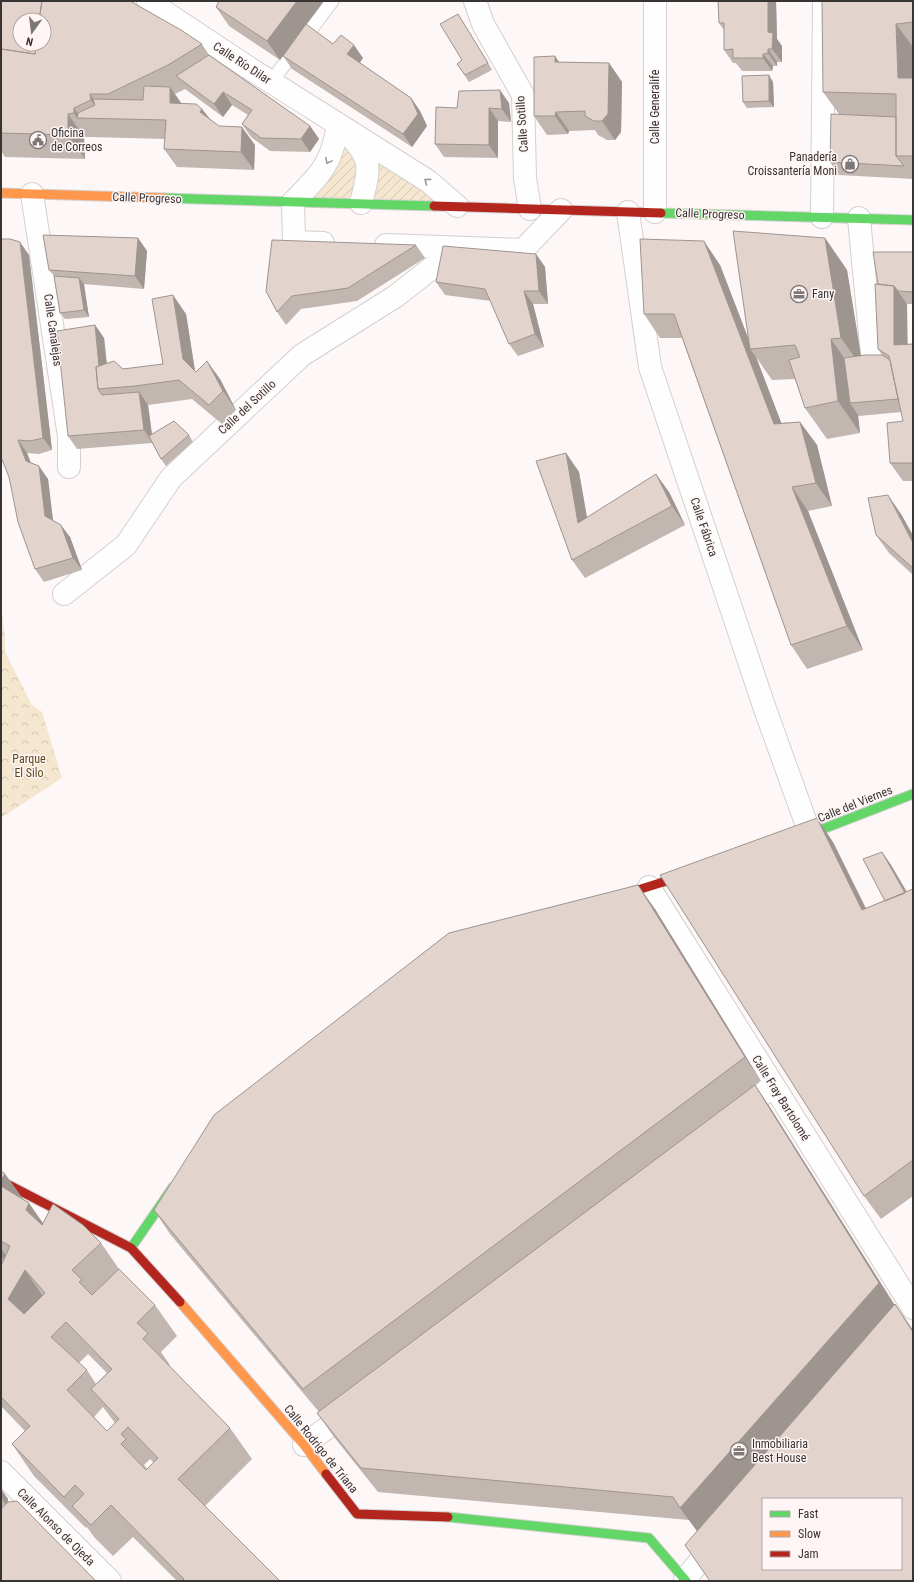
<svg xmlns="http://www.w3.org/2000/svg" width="914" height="1582" viewBox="0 0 914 1582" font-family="'Roboto Condensed',sans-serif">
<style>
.park{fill:url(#park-crowns)}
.garden{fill:url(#garden-furrows)}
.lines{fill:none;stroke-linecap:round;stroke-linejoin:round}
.lane-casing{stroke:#d4d0cf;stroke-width:15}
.street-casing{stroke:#d4d0cf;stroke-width:24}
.fast-casing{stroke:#d4d0cf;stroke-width:11}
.slow-casing{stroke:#d4d0cf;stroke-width:11}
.jam-casing{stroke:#d4d0cf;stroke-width:11}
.lane{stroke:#fffefe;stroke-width:13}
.street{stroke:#fffefe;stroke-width:22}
.fast{stroke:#63d668;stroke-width:9}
.slow{stroke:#ff974d;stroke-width:9}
.jam{stroke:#b3261e;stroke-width:9}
.wall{fill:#c2b6b0;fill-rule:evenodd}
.shaded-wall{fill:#9e9490}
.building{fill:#e2d4cd;stroke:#9e9490;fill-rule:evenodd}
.oneway{stroke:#9c9999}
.labels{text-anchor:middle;stroke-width:3;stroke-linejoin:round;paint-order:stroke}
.street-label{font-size:12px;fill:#383434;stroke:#fff5f5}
.poi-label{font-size:12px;fill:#383434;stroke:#fff5f5;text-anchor:start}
.park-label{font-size:12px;fill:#5e481a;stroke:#fff5f5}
</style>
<defs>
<pattern id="park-crowns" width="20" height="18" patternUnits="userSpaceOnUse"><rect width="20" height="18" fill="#f5e6cf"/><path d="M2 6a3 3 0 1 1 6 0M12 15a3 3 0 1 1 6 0" fill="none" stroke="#d3c6b2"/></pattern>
<pattern id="garden-furrows" width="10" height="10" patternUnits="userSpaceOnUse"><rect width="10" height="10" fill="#f5e6cf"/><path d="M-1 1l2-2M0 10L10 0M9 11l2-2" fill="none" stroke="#d3c6b2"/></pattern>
</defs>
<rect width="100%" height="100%" fill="#fdf7f7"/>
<path class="park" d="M1,606L5,636V652L32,705L42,712L62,778L1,818Z"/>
<path class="garden" d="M338,124L457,206L293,202Z"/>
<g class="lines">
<g class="lane-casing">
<path id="lane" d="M271,82L332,1"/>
</g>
<g class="street-casing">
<path id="street" d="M148,1L249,68L428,181L457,206
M475,1L483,24L523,95L525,178L530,209
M655,1V212
M349,135C374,160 369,171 361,203
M32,194L69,436V467
M628,212L650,367L765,709L810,834
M822,217L824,1
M859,218L872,356
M323,243L294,242L293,202C321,174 332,164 338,124
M386,245L523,250L561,210
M64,594L126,545L171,478L302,355L396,296L457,248
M649,887L913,1308
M739,1113L773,1086
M304,1445L351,1410
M1,1472L110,1581
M685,1579L717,1540"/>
</g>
<g class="fast-casing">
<path id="fast" d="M164,198L434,206
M661,213L913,220
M797,839L913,794
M131,1248L173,1187
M448,1517L649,1538L686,1581"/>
</g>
<g class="slow-casing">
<path id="slow" d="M1,193L164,198
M180,1302L304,1445L326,1474"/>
</g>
<g class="jam-casing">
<path id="jam" d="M434,206L661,213
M612,898L692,873
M1,1181L131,1248L180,1302
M326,1474L357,1514L448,1517"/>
</g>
<use href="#lane" class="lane"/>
<use href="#street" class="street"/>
<use href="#fast" class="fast"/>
<use href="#slow" class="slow"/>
<use href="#jam" class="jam"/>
</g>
<path class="wall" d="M1,1L202,44L209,55L310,126L319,139L310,152L270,151L251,137L242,124L248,115L232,105L223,117L185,89L175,94L182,104L202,109L210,119L219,126L255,145L254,170L177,167L164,149L165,139L91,137H84L85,159L5,157L1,151Z
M219,1H324L306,25L333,44L363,58L360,63L411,98L420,111L427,126L412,147L292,69L283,56L280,60L229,26L216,7Z
M718,1H776L777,39L782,46V62H777V66H773L772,71H742L736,63H733L724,50V30L719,23Z
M913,1V179L839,175L830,162L839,114L823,92Z
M458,14L492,70L469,82L457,64L462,60Z
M559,62L609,63L622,82L621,132L615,140H607L598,135L595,130L569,131L568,134L547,135L534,116Z
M773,82L774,107L747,108L743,102Z
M509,103L511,122L498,121V158L444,157L435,144L457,108Z
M138,238L147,251L144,289L83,284L89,317L65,319L60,313L54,276L49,270Z
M825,238L847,270L861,355H882L878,349V284L913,252V304H907V344H913V481H903L890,463L903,421L901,412L859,416L858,415L860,433L827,439L805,408L795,379L772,380L756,357L781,423L800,422L817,445L832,506L808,511L863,650L807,669L791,645L682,338H660L644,314L720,265L748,338Z
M416,245L425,258L357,301L301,309L286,325L277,312L266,291Z
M536,254L545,267L548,304H533L544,347L518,356L509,344L491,301L445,295L436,282Z
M29,255L52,450L39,454L27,453L31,463L48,479L53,520L70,537L82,570L44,582L35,569L9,477Z
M186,314L195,371L196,372L220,379L236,410L222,424L192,399L148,405L152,434L189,435L193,442L166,466L161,459L152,443L77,449L68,436L95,325L104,338L107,363L123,369L163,364Z
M566,453L579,472L587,517L669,492L685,525L585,578L572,560Z
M901,514L913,535V527V575L889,553L876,535Z
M833,842L866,908L885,900L882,852L891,865L907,892L913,889V1196L881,1219L864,1196Z
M655,909L761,1081L755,1085L771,1109L894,1305L895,1304L913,1330V1581H710L685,1545L697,1531L689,1520L378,1492L334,1437L317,1413L319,1412L170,1234L154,1210Z
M1,1171L5,1174L23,1199L43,1223L101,1243L119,1269L155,1305L177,1336L161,1352L170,1365L169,1366L230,1428L252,1459L205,1506L280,1581H177L133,1537L113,1556L94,1537L87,1527L86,1528L34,1476L12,1444L25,1431L1,1406ZM88,1354L107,1373L96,1384L87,1370L79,1363ZM103,1407L115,1423L107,1431L94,1417ZM150,1459L154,1463L147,1469L144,1465Z
M1,1489L8,1499L1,1581Z"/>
<path class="shaded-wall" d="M297,1H324L280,60L267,41Z
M768,1H776L777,39L782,46V62L772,49L768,32Z
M458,14L462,21L492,70L488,63Z
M896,24L913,47V100L898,78Z
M354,45L363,58L356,67L347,54Z
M768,49L777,62V66L768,53Z
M763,54L773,66L772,71L763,58Z
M555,56L568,75L555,62Z
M609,63L622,82L621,132L615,140L602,121Z
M769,75L773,82L774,107L769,101Z
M170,87L183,106L170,103Z
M500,90L509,103L511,122L502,109Z
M223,92L232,105L223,117L214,104Z
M90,94L106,118L104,119L91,100Z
M411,98L420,111L427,126L412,147L403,134Z
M74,108L81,118H77L74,113Z
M489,108L498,121V158L489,145Z
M202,109L216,127L200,112Z
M556,112L569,131L568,134L555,116Z
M68,114L84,137L85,159L68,135Z
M310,126L319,139L310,152L301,139Z
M242,127L255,145L254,170L241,152Z
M138,238L147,251L144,289L135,276Z
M825,238L847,270L863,369L841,338Z
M704,241L720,265L752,348L750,349L756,357L791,448L774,424Z
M20,242L29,255L52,450L43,438Z
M536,254L545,267L548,304L539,291Z
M79,278L84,284L89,317L84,310Z
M894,286L907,304L908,364L894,345Z
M524,291L533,304L544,347L535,334Z
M173,295L186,314L196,377L183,359Z
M95,325L104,338L109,388L101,389Z
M831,339L853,371L850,403L858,415L860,433L838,401Z
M207,361L220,379L236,410L223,391Z
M139,392L148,405L153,443L144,430Z
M800,422L817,445L832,506L816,483Z
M18,440L27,453L35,474L26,461Z
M566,453L579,472L591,541L578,523Z
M39,466L48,479L54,529L45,516Z
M656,474L669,492L685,525L672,506Z
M792,487L808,511L863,650L847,626Z
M888,495L901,514L913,536V541Z
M61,525L70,537L82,570L73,558Z
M817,818L833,842L878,934L862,910Z
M882,852L891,865L913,903V906Z
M638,885L655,909L761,1081L745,1057Z
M755,1085L771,1109L896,1307L697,1531L680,1508Z
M5,1174L27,1205L1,1188V1180Z
M29,1203L51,1235L26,1210Z
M1,1248L16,1270L14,1274L1,1256Z
M25,1270L47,1302L30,1331L8,1299Z
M895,1304L913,1330V1332Z
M1,1489L8,1499L7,1506L1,1498Z"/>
<path class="building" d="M1,1H42L39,20H20V44H37L35,54L1,49Z
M42,1H130L181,30L202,44L168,65L108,94H90L91,100L74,108V113L68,114V135L1,133V49L35,54L37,44H44V20H39Z
M219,1H297L267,41L216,7Z
M718,1H768V32L773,33L772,49H768V53L763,54V58H733V49L724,50V23H719Z
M822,1H913V22L896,24L898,78H913V156H896V94L823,92Z
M458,14L488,63L465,75L457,64L462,60L440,24Z
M306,24L333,44L341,35L354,45L347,54L411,98L418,114L403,134L283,56Z
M209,55L310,126L301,139L261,138L242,124L252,110L223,92L214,104L176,76Z
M555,56V62L609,63L608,114L602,121H594L585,116V111L556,112L555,116H534V57Z
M769,75V101L743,102L742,76Z
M144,86L170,87V103L196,104L202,109L200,112L219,126L242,127L241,152L164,149L166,120L77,118L78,113L95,105L93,99L143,100Z
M500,90L502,109L489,108V145L435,144L436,107L457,108L459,91Z
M831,114L896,117V156L904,166L830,162Z
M733,231L825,238L841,338L831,339L838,401L805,408L789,360L800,357L795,345L750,349Z
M43,235L138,238L135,276L49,270Z
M1,239H10L20,242L43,438L30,441L18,440L26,461L39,466L45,516L61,525L73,558L35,569L18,522L9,477L1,457Z
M640,239L704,241L774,424L800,422L816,483L792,487L847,626L791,645L674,314H644Z
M272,240L416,245L348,288L292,296L277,312L266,291Z
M443,246L536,254L539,291H524L535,334L509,344L485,289L436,282Z
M873,252H913V292L898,291L894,286L878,284Z
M54,276L79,278L84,310L60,313Z
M875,284L894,286V345L913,344V463H890L887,423L903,421L889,356L878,349Z
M173,295L183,359L196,372L207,361L223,391L209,405L179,380L135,386L98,389L96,367L114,361L123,369L163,364L152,299Z
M95,325L99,366L96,367L98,389L102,395L139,392L144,430L68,436L57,331Z
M865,355H882L890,360L898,399L850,403L844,358Z
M174,421L189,435L161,459L149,436Z
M566,453L578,523L656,474L672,506L572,560L536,461Z
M888,495L912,541L913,527V568L876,535L868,498Z
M817,818L862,910L913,889V1160L864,1196L660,875Z
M882,852L905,893L885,901L863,859Z
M638,885L745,1057L303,1389L154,1210L214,1115L449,933Z
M755,1085L879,1283L680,1508L673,1497L361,1468L317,1413Z
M1,1171L5,1174L1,1180Z
M1,1186L29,1203L26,1210L42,1225L53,1204L83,1225L101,1243L72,1270L82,1280L79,1282L92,1295L119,1269L155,1305L137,1323L148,1333L143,1339L230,1428L178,1479L280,1581H182L184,1579L111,1505L91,1525L72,1506L84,1494L75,1485L64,1497L12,1444L30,1426L1,1397V1266L10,1246L1,1241ZM25,1270L45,1293L24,1314L8,1299ZM66,1322L112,1369L91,1389L119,1419L107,1431L67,1390L87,1370L51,1337ZM128,1427L158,1458L146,1470L121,1444L126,1439L121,1434Z
M895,1304L913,1332V1581H710L685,1545ZM763,1499H901V1569H763Z
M17,1501L96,1581H1V1509L8,1502Z"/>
<defs><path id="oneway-chevron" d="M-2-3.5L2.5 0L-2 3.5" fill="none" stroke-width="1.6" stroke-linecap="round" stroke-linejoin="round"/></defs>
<g class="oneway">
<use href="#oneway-chevron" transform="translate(328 161) rotate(118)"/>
<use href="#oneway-chevron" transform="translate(427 181) rotate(-143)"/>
</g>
<defs>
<g id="civic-ring" transform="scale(0.9)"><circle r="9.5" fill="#fff5f5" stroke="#7d7878" stroke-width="1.5"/><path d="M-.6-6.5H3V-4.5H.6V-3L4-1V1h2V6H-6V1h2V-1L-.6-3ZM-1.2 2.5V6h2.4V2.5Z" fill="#7d7878"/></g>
<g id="shop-ring" transform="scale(0.9)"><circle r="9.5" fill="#fff5f5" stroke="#7d7878" stroke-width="1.5"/><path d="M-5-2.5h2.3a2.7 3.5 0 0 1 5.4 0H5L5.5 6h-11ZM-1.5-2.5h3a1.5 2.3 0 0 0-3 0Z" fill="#7d7878"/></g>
<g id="office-ring" transform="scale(0.9)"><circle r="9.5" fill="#fff5f5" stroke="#7d7878" stroke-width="1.5"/><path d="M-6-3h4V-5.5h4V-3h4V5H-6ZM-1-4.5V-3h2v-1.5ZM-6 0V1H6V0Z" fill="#7d7878"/></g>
</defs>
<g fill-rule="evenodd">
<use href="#civic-ring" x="38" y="140"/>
<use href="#shop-ring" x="850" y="164"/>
<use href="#office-ring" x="799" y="294"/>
<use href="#office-ring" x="739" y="1451"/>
</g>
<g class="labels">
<g class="street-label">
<text transform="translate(242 63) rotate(33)" y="4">Calle Río Dilar</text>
<text transform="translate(655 107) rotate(-90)" y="4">Calle Generalife</text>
<text transform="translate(522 124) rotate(-94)" y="4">Calle Sotillo</text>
<text transform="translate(147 198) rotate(2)" y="4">Calle Progreso</text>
<text transform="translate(710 214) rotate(2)" y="4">Calle Progreso</text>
<text transform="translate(53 330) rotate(82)" y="4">Calle Canalejas</text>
<text transform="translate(247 407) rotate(-43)" y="4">Calle del Sotillo</text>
<text transform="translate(704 527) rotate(71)" y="4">Calle Fábrica</text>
<text transform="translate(855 804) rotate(-22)" y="4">Calle del Viernes</text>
<text transform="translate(781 1098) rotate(58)" y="4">Calle Fray Bartolomé</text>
<text transform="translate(321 1449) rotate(51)" y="4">Calle Rodrigo de Triana</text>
<text transform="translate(56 1527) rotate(45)" y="4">Calle Alonso de Ojeda</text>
</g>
<g class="poi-label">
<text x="51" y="137">Oficina<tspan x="51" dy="14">de Correos</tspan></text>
<text x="837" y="161" text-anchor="end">Panadería<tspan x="837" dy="14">Croissantería Moni</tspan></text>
<text x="812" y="298">Fany</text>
<text x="752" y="1448">Inmobiliaria<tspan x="752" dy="14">Best House</tspan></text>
</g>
<g class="park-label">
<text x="29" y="763">Parque<tspan x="29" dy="14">El Silo</tspan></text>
</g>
</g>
<rect width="914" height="1582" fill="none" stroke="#383434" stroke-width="4"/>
<rect x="762" y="1498" width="140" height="72" fill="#fff5f5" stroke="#afa8a8"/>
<rect x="770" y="1511" width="20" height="6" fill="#63d668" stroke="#afa8a8"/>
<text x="798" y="1518" font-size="12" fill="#383434">Fast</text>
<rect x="770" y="1531" width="20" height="6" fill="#ff974d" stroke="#afa8a8"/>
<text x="798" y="1538" font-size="12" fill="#383434">Slow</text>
<rect x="770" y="1551" width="20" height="6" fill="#b3261e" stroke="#afa8a8"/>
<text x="798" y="1558" font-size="12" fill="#383434">Jam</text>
<g transform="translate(32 32) rotate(194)"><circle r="19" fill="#fff5f5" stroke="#afa8a8"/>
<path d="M0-3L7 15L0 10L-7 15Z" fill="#7d7878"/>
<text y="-6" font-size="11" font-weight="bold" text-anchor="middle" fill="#383434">N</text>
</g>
</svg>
